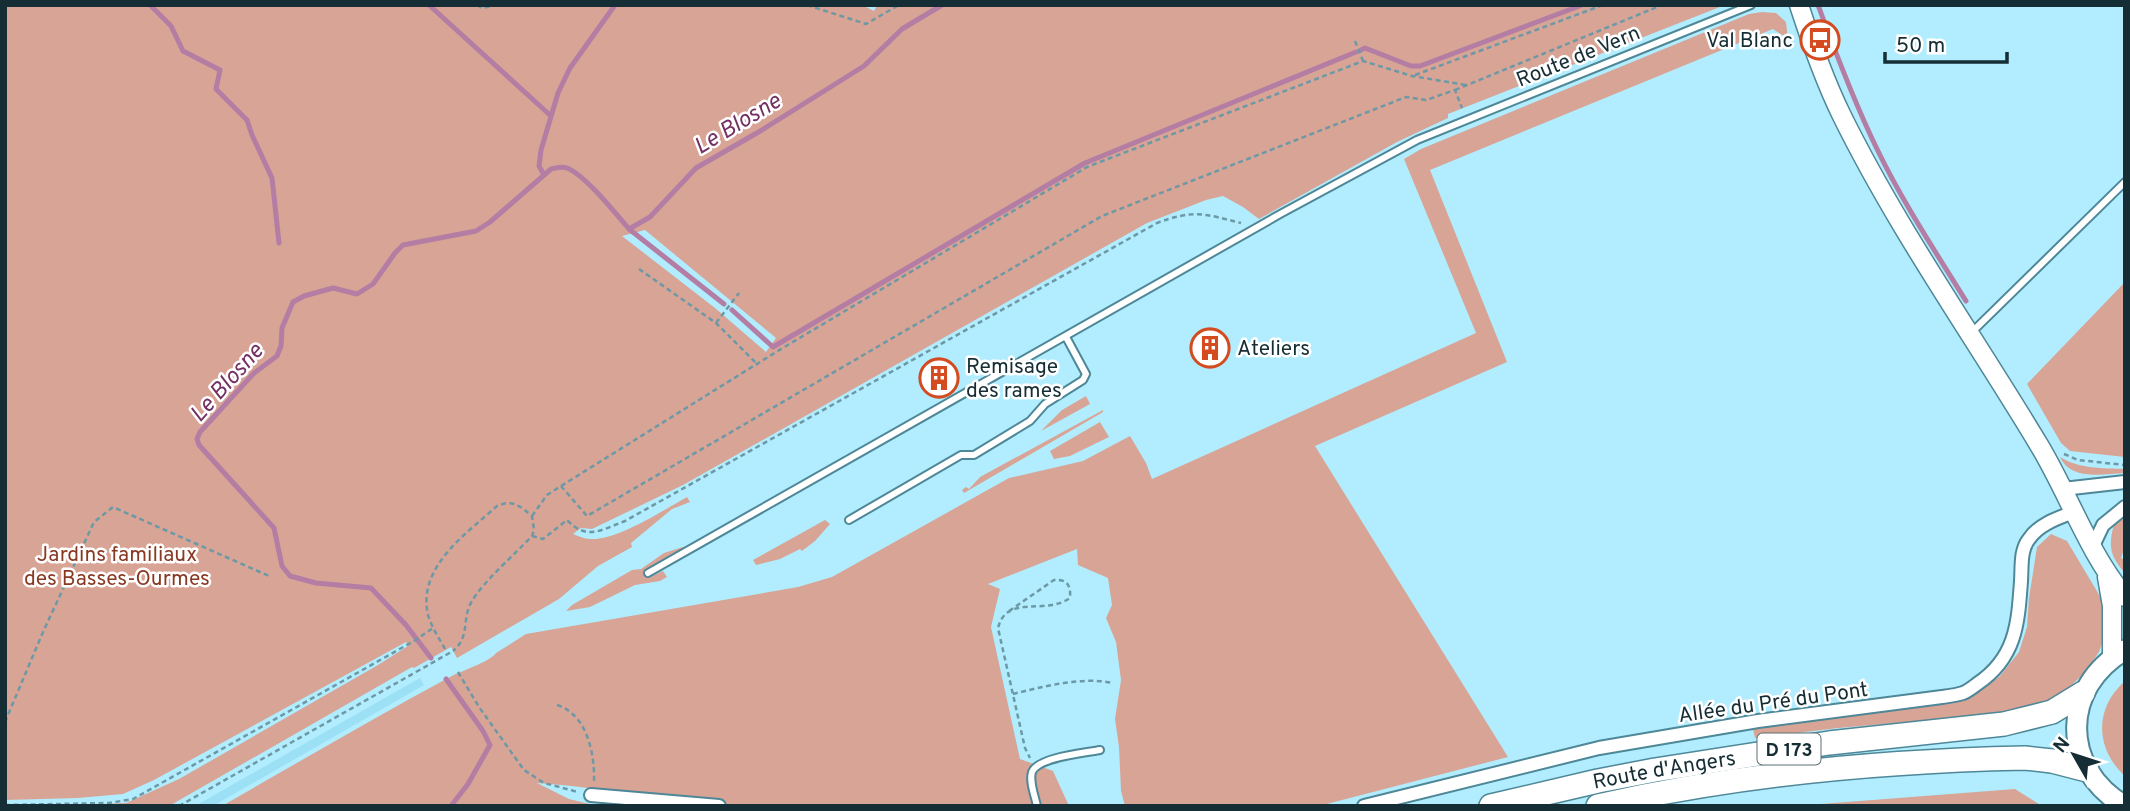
<svg xmlns="http://www.w3.org/2000/svg" width="2130" height="811" viewBox="0 0 2130 811" font-family="Overpass,sans-serif">
<style>
.built{fill:#9be0f4}
.green{fill:#d8a495;fill-rule:evenodd}
.lines{fill:none;stroke-linecap:round;stroke-linejoin:round}
.stream{stroke:#b47da4;stroke-width:5}
.lane-casing{stroke:#4e8797;stroke-width:10}
.street-casing{stroke:#4e8797;stroke-width:16}
.secondary-casing{stroke:#4e8797;stroke-width:21}
.primary-casing{stroke:#4e8797;stroke-width:23}
.highway-casing{stroke:#4e8797;stroke-width:26}
.path{stroke:#6d99a6;stroke-width:2.5;stroke-dasharray:5 3.5;stroke-linecap:butt}
.lane{stroke:#fff;stroke-width:6}
.street{stroke:#fff;stroke-width:12}
.secondary{stroke:#fff;stroke-width:18}
.primary{stroke:#fff;stroke-width:19}
.highway{stroke:#fff;stroke-width:23}
.path-bridge{stroke:#6d99a6;stroke-width:2.5;stroke-dasharray:5 3.5;stroke-linecap:butt}
.labels{text-anchor:middle;stroke-width:5;stroke-linejoin:round;paint-order:stroke}
.shield{fill:#fff;stroke:#5b6c71;stroke-width:2}
.shield-label{font-size:19px;font-weight:bold;fill:#152d34}
.poi-label{font-size:21px;fill:#152d34;stroke:#fff;text-anchor:start}
.street-label{font-size:21px;fill:#152d34;stroke:#fff}
.park-label{font-size:21px;fill:#893921;stroke:#fff}
.water-label{font-size:23px;font-style:italic;fill:#733063;stroke:#fff}
</style>
<rect width="100%" height="100%" fill="#b1edfe"/>
<path class="built" d="M420,678L424,685L213,806H195Z"/>
<path class="green" d="M5,5H862L874,11L877,5H1725L1448,114V118L1397,142L1259,219L1243,207L1223,196L1206,200L1147,223L683,485L592,529L581,528L573,534C578,536 585,539 590,539C616,541 664,510 687,497L690,502L672,509L631,543L632,547L598,566L559,599L457,658L451,647L414,668L412,667L169,806H59L126,803L179,779L378,665L408,646L406,642L154,780L123,794L78,798L5,800ZM645,230L776,338L766,352L715,308L622,236Z
M1762,12L1776,13L1786,22L1788,39L1773,29L1430,170L1507,362L1315,446L1508,757L1319,806H1125L1121,791L1119,747L1115,719L1121,680L1116,642L1106,618L1112,605L1108,578L1078,565L1077,549L988,584L1000,589L991,627L1020,759L1053,771L1069,806H736C702,797 669,798 634,794C602,790 570,785 537,783L569,799L598,806H222C297,763 372,719 448,678C460,671 490,662 496,653L526,634L798,587L832,577L1009,478L1083,461L1130,436L1146,463L1152,479L1476,333L1404,159L1421,149L1749,14Z
M2125,282V457L2070,451L2061,443L2027,384Z
M1086,396L1090,404L1041,431L1062,410Z
M1103,410V412L964,493L962,490L966,487L969,489L980,477Z
M1100,422L1109,437L1070,456L1054,459L1050,451Z
M2060,457C2079,469 2103,468 2125,469V473C2103,474 2071,481 2060,457Z
M2125,518V546L2121,558L2125,560V573C2110,556 2108,547 2114,524Z
M825,520L830,524L815,541L802,551L800,549L780,559L756,565L753,560Z
M2051,534L2067,541L2104,603L2107,629L2099,652L2086,671L2066,691L2043,705L1998,714L1838,728L1755,738L1753,729L1897,710L1972,697L2000,676L2019,652L2027,627L2029,598L2037,547Z
M683,547L686,549L646,570L650,577L663,571L667,577L660,581L635,585L590,607L566,611L572,605L632,570L641,569L664,553Z
M2125,681V776C2095,749 2094,708 2125,681Z
M2015,789L2042,806H1795Z"/>
<g class="lines">
<path class="stream" d="M150,5L171,26L183,51L220,70L216,89L247,120L252,135L272,178L279,243
M429,5L551,116
M1818,5C1836,54 1854,102 1877,149C1902,201 1935,251 1966,301
M1361,50L1365,48L1411,66H1420L1582,5
M544,175L539,166L541,150L558,93L570,68L615,5
M629,229L724,304
M732,310L773,347L1085,163L1356,52
M431,658L406,625L371,588L316,583L290,576L282,566L274,528L199,445L197,439L200,432L254,373L277,356L281,346L282,328L293,302L304,296L333,288L357,294L373,284L395,253L403,245L476,231L490,222L551,169C556,168 562,166 567,168C585,175 616,214 629,229L650,217L696,168L762,130L864,66L902,29L942,5
M446,679L483,731L490,745L468,784L451,806"/>
<g class="lane-casing">
<path id="lane" d="M1971,333L2125,182
M849,520L961,455H974L1030,421L1045,404L1083,380L1086,374L1066,337
M648,573L1282,213L1417,140L1751,5
M1037,806C1035,796 1029,782 1032,772C1038,757 1085,753 1100,750"/>
</g>
<g class="street-casing">
<path id="street" d="M2063,489L2125,482
M2092,548L2103,525L2125,507
M591,795L719,806
M1364,806L1599,748L1758,721L1942,697C1949,696 1957,695 1963,693C1968,691 1973,687 1977,684C2016,658 2018,624 2021,581C2022,567 2020,550 2029,539C2039,524 2058,518 2074,512"/>
</g>
<g class="secondary-casing">
<path id="secondary" d="M1799,5C1811,42 1824,79 1841,114C1898,230 1973,335 2039,445C2069,495 2088,552 2125,597
M2107,577L2112,606V658"/>
</g>
<g class="primary-casing">
<path id="primary" d="M2125,806C2060,768 2061,687 2125,650"/>
</g>
<g class="highway-casing">
<g id="highway">
<path id="s1" d="M1491,806L1598,781L1655,770L1829,743L2004,724L2052,712L2083,693"/>
<path d="M1598,806C1738,774 1882,761 2025,758L2052,761L2087,770"/>
</g>
</g>
<path class="path" d="M477,5L482,8L497,5
M807,5L866,24L899,5
M1355,41L1363,61
M1415,75L1603,5
M1455,90L1662,5
M639,269L716,323L758,365
M716,323L739,293
M2064,454L2078,460L2125,465
M561,486L587,516L1102,216L1406,97L1426,100L1455,90L1462,108
M532,516L547,495L561,486L776,352L1087,167L1363,61L1412,76L1466,85
M532,536L543,539L567,520C587,541 601,530 625,521L1157,223C1194,209 1205,214 1241,223
M1009,611L1054,580C1067,579 1071,585 1070,598C1045,616 1007,593 998,628L1025,748L1030,758
M445,649C439,638 432,628 428,615C417,567 466,534 497,506C513,499 520,506 532,516L534,530L532,536C515,554 483,582 472,601C461,619 471,636 453,651
M458,672L479,707L524,770L544,783L578,792
M1013,694C1041,687 1084,676 1112,683
M557,705C587,714 595,754 594,782
M5,722L43,632L94,522L113,507L269,576
M5,805L109,803L133,799L414,641L433,628
M179,806L416,672"/>
<use href="#lane" class="lane"/>
<use href="#street" class="street"/>
<use href="#secondary" class="secondary"/>
<use href="#primary" class="primary"/>
<use href="#highway" class="highway"/>
<path class="path-bridge" d="M416,672L453,651"/>
</g>
<defs>
<g id="bus-ring" transform="scale(2.0125)"><circle r="9.5" fill="#fff" stroke="#d34b1e" stroke-width="1.5"/><path d="M-5-6H5V4H4V6H2V4H-2V6H-4V4H-5ZM-3.5-4V0h7V-4ZM-3.5 1.2v1.5H-2V1.2ZM2 1.2v1.5H3.5V1.2Z" fill="#d34b1e"/></g>
<g id="building-ring" transform="scale(2.0125)"><circle r="9.5" fill="#fff" stroke="#d34b1e" stroke-width="1.5"/><path d="M-4-6H4V6H1V3H-1V6H-4ZM-2.5-4.3h1.7v1.8h-1.7ZM.8-4.3h1.7v1.8H.8ZM-2.5-1h1.7V.8h-1.7ZM.8-1h1.7V.8H.8Z" fill="#d34b1e"/></g>
</defs>
<g fill-rule="evenodd">
<use href="#bus-ring" x="1820" y="40"/>
<use href="#building-ring" x="1210" y="348"/>
<use href="#building-ring" x="939" y="378"/>
</g>
<g class="labels">
<rect class="shield" x="1757.5" y="733.5" width="63" height="31" rx="5"/>
<g class="shield-label">
<text x="1789" y="756">D 173</text>
</g>
<g class="poi-label">
<text x="1793" y="47" text-anchor="end">Val Blanc</text>
<text x="1237" y="355">Ateliers</text>
<text x="966" y="373">Remisage<tspan x="966" dy="24">des rames</tspan></text>
</g>
<g class="street-label">
<text transform="translate(1578 56) rotate(-22)" y="7">Route de Vern</text>
<text transform="translate(1773 702) rotate(-8)" y="7">Allée du Pré du Pont</text>
<text dy="7" stroke="none"><textPath href="#s1" startOffset="177">Route d'Angers</textPath></text>
</g>
<g class="park-label">
<text x="117" y="561">Jardins familiaux<tspan x="117" dy="24">des Basses-Ourmes</tspan></text>
</g>
<g class="water-label">
<text transform="translate(737 123) rotate(-31)" y="8">Le Blosne</text>
<text transform="translate(226 382) rotate(-48)" y="8">Le Blosne</text>
</g>
</g>
<rect width="2130" height="811" fill="none" stroke="#152d34" stroke-width="14"/>
<g transform="translate(2074 755) rotate(309)" stroke="#ffffff" stroke-width="5" paint-order="stroke">
<path d="M0-5L12 26L0 18L-12 26Z" fill="#152d34"/>
<text y="-10" font-size="19" font-weight="bold" text-anchor="middle" fill="#152d34">N</text>
</g>
<path d="M1885 52v10h122v-10" fill="none" stroke="#152d34" stroke-width="3.5"/>
<text x="1896" y="52" font-size="21" fill="#152d34" stroke="#ffffff" stroke-width="5" paint-order="stroke">50 m</text>
</svg>
